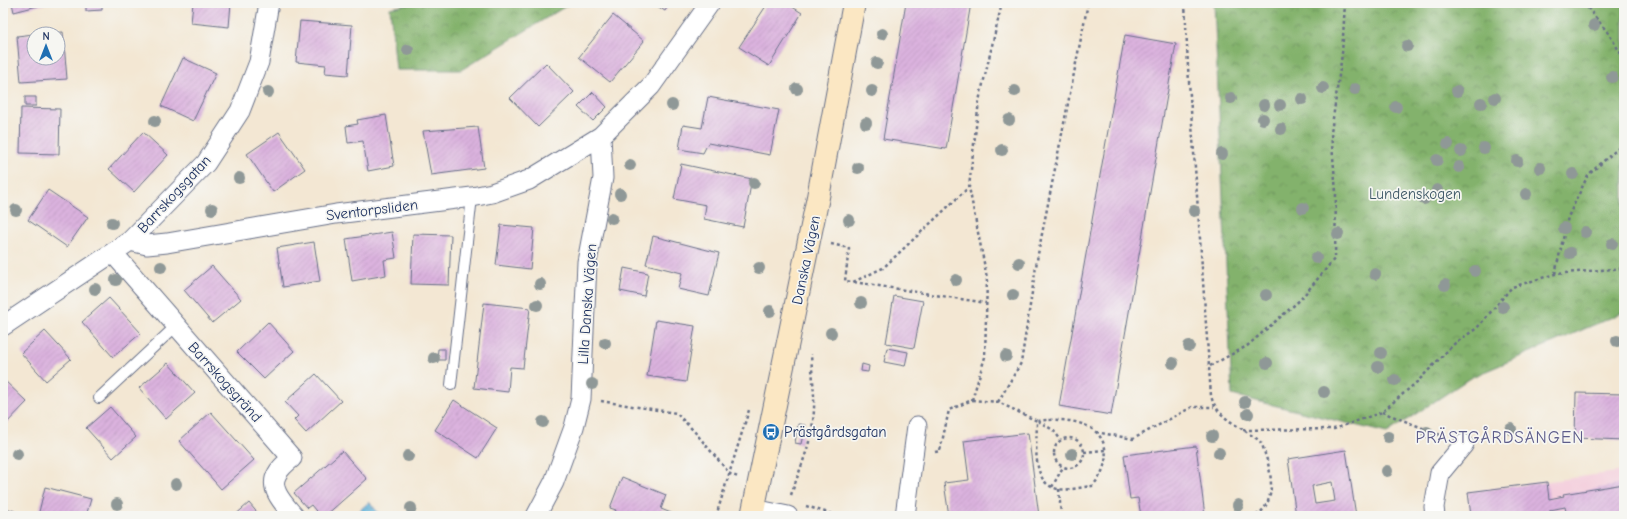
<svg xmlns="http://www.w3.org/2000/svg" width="1627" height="519" viewBox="0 0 1627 519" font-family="'Comic Neue',sans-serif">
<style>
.built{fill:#f4cfdd}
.forest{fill:url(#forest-crowns);stroke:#4f7065}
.water{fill:url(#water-ripples);stroke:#3e729d}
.building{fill:url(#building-hatch);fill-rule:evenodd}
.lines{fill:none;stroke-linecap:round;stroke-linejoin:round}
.lane-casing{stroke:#676f87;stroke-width:12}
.street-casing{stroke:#676f87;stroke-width:21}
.secondary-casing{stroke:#676f87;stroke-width:24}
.path{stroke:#676f87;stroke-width:2.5;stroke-dasharray:3 3;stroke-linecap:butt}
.lane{stroke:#fff;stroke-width:10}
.street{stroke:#fff;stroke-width:19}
.secondary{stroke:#fbe7c3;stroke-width:22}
.tree{fill:#8f9897}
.labels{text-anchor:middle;stroke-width:3.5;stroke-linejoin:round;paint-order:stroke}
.street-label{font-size:15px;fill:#1b2f5e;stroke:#f6f6f2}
.park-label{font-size:15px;fill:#3d5766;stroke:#f6f6f2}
.poi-label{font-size:15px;fill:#1b2f5e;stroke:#f6f6f2;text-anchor:start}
.quarter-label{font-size:17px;letter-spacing:1px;fill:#5e5d8b;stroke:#f6f6f2}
</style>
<defs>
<pattern id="forest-crowns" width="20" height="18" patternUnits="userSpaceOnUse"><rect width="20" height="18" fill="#83b26c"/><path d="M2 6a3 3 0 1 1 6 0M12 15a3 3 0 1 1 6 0" fill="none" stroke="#6a915c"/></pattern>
<pattern id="water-ripples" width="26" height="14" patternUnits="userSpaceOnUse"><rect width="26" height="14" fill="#60b4dc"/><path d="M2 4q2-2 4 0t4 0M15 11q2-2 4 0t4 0" fill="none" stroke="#4e93b6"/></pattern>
<pattern id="building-hatch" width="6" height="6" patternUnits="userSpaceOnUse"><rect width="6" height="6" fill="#dbb2de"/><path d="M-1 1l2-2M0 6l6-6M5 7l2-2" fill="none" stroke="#bb99c1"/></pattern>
</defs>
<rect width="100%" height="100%" fill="#f6f6f2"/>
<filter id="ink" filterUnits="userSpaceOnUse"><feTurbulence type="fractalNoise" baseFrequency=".025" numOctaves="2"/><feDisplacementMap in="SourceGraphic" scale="8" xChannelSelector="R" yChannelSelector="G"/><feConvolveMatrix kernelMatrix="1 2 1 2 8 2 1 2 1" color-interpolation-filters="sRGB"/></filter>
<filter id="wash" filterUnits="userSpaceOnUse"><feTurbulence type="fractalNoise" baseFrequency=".012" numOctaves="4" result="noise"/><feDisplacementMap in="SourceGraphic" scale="16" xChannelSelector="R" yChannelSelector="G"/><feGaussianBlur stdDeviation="0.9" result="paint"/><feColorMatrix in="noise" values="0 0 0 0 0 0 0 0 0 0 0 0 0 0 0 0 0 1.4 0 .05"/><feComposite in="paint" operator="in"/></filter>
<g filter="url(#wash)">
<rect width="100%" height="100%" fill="#f3e7d3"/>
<path class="built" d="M1624,471V516H1470L1468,492Z"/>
<path class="forest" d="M416,3H571L461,70H396L390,8Z
M1214,3H1624V312L1470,378L1387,433L1232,395Z"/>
<path class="water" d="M369,502L381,516H358L356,514Z"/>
<g id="blocks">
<path class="building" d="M12,3H45V4L14,12Z
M86,3H102V10L86,11Z
M193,3H231L229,27L191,23Z
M652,3H670L665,11Z
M768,3H786L802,13L769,66L739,47Z
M906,3H971L946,149L883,139Z
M613,15L644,41L610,82L579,57Z
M300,21L352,25L348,75L325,73L326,65L296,62Z
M63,32L67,79L21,82L17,36L34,34V58H58V34L53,33Z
M1125,35L1176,44L1111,415L1059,406Z
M183,58L216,73L193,121L161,106Z
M546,63L574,92L538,127L510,98Z
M593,92L607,107L593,121L578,107Z
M25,97H36V106H25Z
M708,97L779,110L770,155L708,143L703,153L679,149L683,125L702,128Z
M21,108L60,109L59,154L20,153Z
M386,115L394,166L368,171L363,141L348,143L346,126L358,124L357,120Z
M478,127L484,168L431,175L423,131Z
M143,132L168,155L134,192L109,169Z
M279,132L305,169L273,192L247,154Z
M681,164L752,179L743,227L704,219L706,205L674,199Z
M48,190L88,217L67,247L28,220Z
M501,225L534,228L530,269L496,265Z
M392,232L396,258L384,260L386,275L352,281L346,239Z
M413,234L451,235L449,285L411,284Z
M653,236L719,253L709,296L678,289L682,273L646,264Z
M314,242L320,281L283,287L277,248Z
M212,266L241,299L212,323L184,290Z
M624,268L648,273L644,296L620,291Z
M894,296L923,301L914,348L886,343Z
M109,298L141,333L113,357L82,322Z
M484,303L530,308L523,368L510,367L508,392L474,388Z
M656,320L695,326L686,382L647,376Z
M268,322L294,351L264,379L237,352Z
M45,331L71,359L46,381L21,353Z
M887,348L908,352L905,366L884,362Z
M438,349H445V360H437Z
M168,363L195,393L166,419L139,388Z
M862,364L869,366L868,372L861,371Z
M316,374L341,401L306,433L294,420L298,416L285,402Z
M3,379L27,402L3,427Z
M1576,393L1624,394V440L1575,438Z
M454,400L497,428L478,458L435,430Z
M110,407L136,437L113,458L86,428Z
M211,412L254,460L221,489L179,441Z
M798,424L805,425L801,444L795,443Z
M1028,433L1039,516H949L944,483L969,480L964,441Z
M1196,446L1205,516H1141L1138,498L1130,499L1124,455Z
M1346,450L1356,516H1296L1288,459ZM1332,482L1335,501L1315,504L1312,486Z
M342,451L367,479L325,516H320L311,505L307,508L294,493Z
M622,477L666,495L661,509L676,515L675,516H613L616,510L610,508Z
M1547,482L1549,499L1564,496L1563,494L1624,484V516H1567L1565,507L1550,510L1551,516H1471L1468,492Z
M45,487L91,499L86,516H38Z
M249,503L260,516H234Z"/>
</g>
</g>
<g filter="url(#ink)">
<use href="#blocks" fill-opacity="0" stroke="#676f87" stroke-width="1"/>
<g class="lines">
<g class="lane-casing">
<path id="lane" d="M451,385L472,197
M99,398L176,326
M3,513L12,516"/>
</g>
<g class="street-casing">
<path id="street" d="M130,241L147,245L167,243L336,214L472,197L492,193L529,180L601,136
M113,253L292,458C287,462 280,468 277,474C268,489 285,505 294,516
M3,326L130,241L206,163L240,111L259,62L269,3
M753,509L788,516
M536,516L554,482L574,427L581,399L587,262L603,178L601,136L651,86L710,3
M905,516L917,426
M1435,516L1434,507L1440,473L1464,444"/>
</g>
<g class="secondary-casing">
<path id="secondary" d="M752,516L818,197L854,3"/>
</g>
<path class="path" d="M1185,3L1188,67L1211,396C1217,417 1234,423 1251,435C1254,437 1260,440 1261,443C1263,446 1264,451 1265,454C1272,473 1277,504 1255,516
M1584,3L1609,34L1624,59
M831,244L849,248L845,281L853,282L883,268L969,187
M1555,274L1568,217L1588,175L1624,143
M854,282L986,303
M1210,366L1247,346L1300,300L1335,258L1336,192L1331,133L1342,54L1345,3
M972,400L985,357L987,278L969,187L979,101L1002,3
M601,401L676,413L694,431L730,474L738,477
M998,402L1021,363L1038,254L1088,3
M1382,412L1443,436
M1038,421L1053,430L1061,440
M1243,430L1334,429L1382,412L1418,381L1454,344L1477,328L1512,287L1555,274L1624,268
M1096,432L1133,439L1192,407H1214
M1054 453a15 15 0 1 1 30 0a15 15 0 1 1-30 0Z
M935,452L940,451L949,410L972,400L998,402L1037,421C1037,442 1030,484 1058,489C1068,491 1082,487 1092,486C1110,468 1112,438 1087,426C1072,419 1053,419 1037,421
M1084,452L1105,450
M1052,487L1063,467
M1059,489L1061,516
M791,495C799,471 810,447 813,421C816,399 812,376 811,354
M806,506L838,516
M716,516L749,410"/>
<use href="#lane" class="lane"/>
<use href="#street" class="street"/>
<use href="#secondary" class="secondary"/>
</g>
<g class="tree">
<circle cx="1594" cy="25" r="6"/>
<circle cx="882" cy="34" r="6"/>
<circle cx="1407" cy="46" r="6"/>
<circle cx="408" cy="50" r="6"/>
<circle cx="877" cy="63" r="6"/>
<circle cx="1612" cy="77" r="6"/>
<circle cx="1323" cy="88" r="6"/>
<circle cx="797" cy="89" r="6"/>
<circle cx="1355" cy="89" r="6"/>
<circle cx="872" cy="91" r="6"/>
<circle cx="1015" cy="91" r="6"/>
<circle cx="1457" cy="91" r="6"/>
<circle cx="268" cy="92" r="6"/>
<circle cx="1231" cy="98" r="6"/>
<circle cx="1495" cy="98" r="6"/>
<circle cx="1302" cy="99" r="6"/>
<circle cx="1481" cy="103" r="6"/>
<circle cx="672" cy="105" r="6"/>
<circle cx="1264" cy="105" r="6"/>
<circle cx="1280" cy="105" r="6"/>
<circle cx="1396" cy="107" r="6"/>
<circle cx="1263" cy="119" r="6"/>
<circle cx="1009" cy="120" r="6"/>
<circle cx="155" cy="121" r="6"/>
<circle cx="866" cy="123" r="6"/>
<circle cx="1281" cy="129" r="6"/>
<circle cx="1448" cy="144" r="6"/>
<circle cx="1484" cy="148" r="6"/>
<circle cx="1002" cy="150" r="6"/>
<circle cx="1461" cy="151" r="6"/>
<circle cx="1222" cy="154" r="6"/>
<circle cx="1437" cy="160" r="6"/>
<circle cx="1517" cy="161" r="6"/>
<circle cx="630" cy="165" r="6"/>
<circle cx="1459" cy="167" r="6"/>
<circle cx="858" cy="168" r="6"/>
<circle cx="1540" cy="168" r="6"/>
<circle cx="1573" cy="174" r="6"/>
<circle cx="239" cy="178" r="6"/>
<circle cx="754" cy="183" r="6"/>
<circle cx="1437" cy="190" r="6"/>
<circle cx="620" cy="194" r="6"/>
<circle cx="1526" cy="194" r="6"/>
<circle cx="1424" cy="199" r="6"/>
<circle cx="1303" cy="208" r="6"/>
<circle cx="212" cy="209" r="6"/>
<circle cx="16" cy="210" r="6"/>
<circle cx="1194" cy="211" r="6"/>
<circle cx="612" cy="218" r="6"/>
<circle cx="849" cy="220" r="6"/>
<circle cx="112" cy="223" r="6"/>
<circle cx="1564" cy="228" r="6"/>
<circle cx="1585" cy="232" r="6"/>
<circle cx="1338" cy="234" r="6"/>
<circle cx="1612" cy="244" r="6"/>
<circle cx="1570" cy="253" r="6"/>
<circle cx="1316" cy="258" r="6"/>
<circle cx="1019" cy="263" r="6"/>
<circle cx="161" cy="267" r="6"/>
<circle cx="759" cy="268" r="6"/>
<circle cx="1475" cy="271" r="6"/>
<circle cx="1375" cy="274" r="6"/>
<circle cx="116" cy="280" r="6"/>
<circle cx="956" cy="280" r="6"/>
<circle cx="540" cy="284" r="6"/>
<circle cx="1445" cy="285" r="6"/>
<circle cx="95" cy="289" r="6"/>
<circle cx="1013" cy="295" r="6"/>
<circle cx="1266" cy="295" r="6"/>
<circle cx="861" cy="303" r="6"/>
<circle cx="537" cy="305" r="6"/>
<circle cx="1503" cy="307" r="6"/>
<circle cx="770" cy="311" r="6"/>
<circle cx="831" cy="333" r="6"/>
<circle cx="1617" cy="341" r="6"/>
<circle cx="605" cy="343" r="6"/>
<circle cx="1189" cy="346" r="6"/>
<circle cx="1381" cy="353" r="6"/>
<circle cx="1006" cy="356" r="6"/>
<circle cx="434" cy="358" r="6"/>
<circle cx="1173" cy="363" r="6"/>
<circle cx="1267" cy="363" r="6"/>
<circle cx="1378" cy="367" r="6"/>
<circle cx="1395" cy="380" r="6"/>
<circle cx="592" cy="384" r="6"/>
<circle cx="1324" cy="392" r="6"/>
<circle cx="1245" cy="402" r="6"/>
<circle cx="1248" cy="414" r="6"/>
<circle cx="543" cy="422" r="6"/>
<circle cx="1511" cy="429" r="6"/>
<circle cx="1427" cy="432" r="6"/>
<circle cx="1212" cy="436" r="6"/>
<circle cx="1388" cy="437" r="6"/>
<circle cx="1219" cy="453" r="6"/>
<circle cx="17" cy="454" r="6"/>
<circle cx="1072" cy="454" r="6"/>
<circle cx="408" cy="456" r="6"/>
<circle cx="1387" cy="471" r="6"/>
<circle cx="176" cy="484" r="6"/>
<circle cx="117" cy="504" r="6"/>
<circle cx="1238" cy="505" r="6"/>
<circle cx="411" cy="508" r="6"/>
</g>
</g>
<defs>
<g id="bus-disc" transform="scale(0.9)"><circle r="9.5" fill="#1f6fb2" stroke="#f6f6f2"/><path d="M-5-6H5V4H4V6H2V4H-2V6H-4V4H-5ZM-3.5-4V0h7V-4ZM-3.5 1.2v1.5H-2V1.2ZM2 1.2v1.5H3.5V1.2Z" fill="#fff"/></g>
</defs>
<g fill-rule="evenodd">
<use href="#bus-disc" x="771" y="432"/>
</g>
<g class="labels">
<g class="street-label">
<text transform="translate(174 194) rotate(-47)" y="5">Barrskogsgatan</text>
<text transform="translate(372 210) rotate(-7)" y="5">Sventorpsliden</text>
<text transform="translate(806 260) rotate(-78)" y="5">Danska Vägen</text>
<text transform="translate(587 304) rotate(-86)" y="5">Lilla Danska Vägen</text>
<text transform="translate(225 382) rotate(48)" y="5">Barrskogsgränd</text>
</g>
<g class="park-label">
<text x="1415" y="199">Lundenskogen</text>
</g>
<g class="poi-label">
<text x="784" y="437">Prästgårdsgatan</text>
</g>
<g class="quarter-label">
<text x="1500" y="443">PRÄSTGÅRDSÄNGEN</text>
</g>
</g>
<rect width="1627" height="519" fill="none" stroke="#f6f6f2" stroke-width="16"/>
<g transform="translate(46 46)"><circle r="19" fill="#f6f6f2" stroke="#9ea6b7"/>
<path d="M0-3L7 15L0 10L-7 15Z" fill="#1f6fb2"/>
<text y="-6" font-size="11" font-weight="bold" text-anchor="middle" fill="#1b2f5e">N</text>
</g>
</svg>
